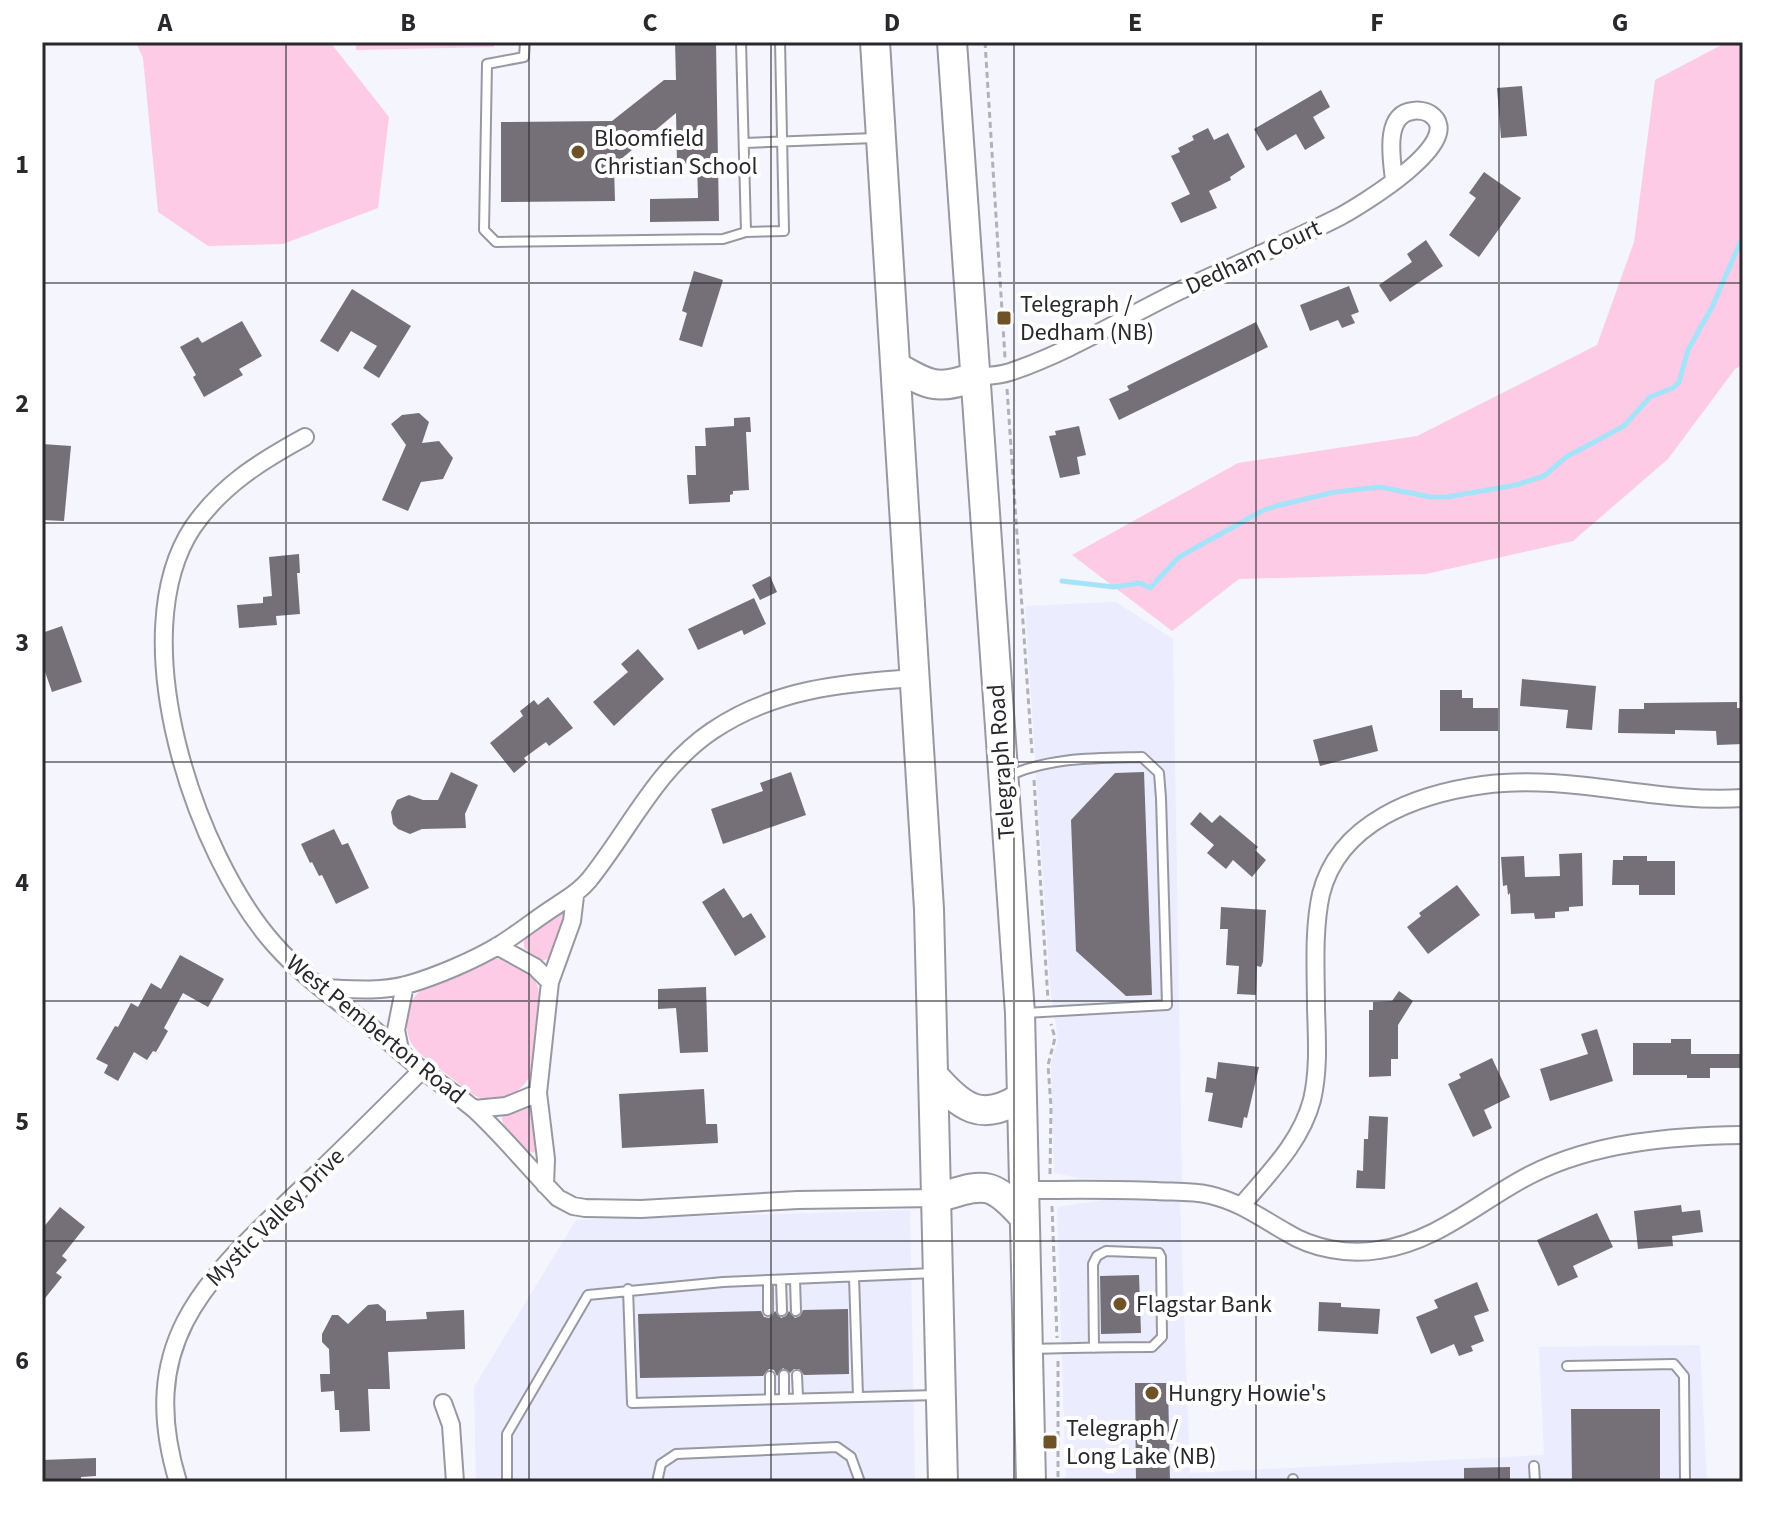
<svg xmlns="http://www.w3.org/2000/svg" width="1785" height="1524" viewBox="0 0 1785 1524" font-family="'Source Sans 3',sans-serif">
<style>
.built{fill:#ebecfe}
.green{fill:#fdcbe6}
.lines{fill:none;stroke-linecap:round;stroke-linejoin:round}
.stream{stroke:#a5e3f9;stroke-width:5}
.building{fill:#756f78}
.lane-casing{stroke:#9898a2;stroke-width:12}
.street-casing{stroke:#9898a2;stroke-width:20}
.highway-casing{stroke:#9898a2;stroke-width:32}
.path{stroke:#b1b1b9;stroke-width:3;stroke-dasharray:6 4;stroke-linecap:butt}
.lane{stroke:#fff;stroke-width:8}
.street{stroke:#fff;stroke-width:16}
.highway{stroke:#fff;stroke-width:28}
.grid{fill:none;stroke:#29292d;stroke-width:2;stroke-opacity:0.55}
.poi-dot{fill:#6f5326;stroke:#fff;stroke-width:3}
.labels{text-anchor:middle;stroke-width:8;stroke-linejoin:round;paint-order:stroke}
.poi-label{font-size:24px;fill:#29292d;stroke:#fff;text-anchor:start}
.street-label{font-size:24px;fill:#29292d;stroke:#fff}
.neatline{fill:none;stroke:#29292d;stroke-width:3}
.grid-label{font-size:26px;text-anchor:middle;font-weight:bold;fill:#29292d}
</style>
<rect width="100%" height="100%" fill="#f5f5fe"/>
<path class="built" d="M1116,602L1173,639L1182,1183L1079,1178L1054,1173L1051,1063L1058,1040L1050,986L1025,606Z
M1125,1197L1180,1202L1190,1473L1544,1455L1539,1347L1700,1345L1707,1482H1066L1057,1207Z
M910,1210L915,1482H476L474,1387L576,1220Z"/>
<path class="green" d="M136,42H330L389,117L378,208L283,244L208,246L158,212L143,58Z
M356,42H494V47L356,50Z
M1727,42H1743V365L1735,369L1668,459L1573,541L1426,574L1239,579L1172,631L1072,555L1238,463L1417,436L1597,345L1634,242L1655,80Z
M565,908L569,910L552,954L548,959L541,961L524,948V938Z
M490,958C506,958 522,963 533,977C544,991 537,1014 535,1030C534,1043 535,1060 531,1073C525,1089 505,1102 488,1100C476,1099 465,1089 457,1082C443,1071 426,1061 414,1047C407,1038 405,1024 407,1013C416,978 460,970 490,958Z
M528,1104L532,1108L538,1148L533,1153C519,1145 500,1130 502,1114Z"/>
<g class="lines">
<path class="stream" d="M1062,581L1114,587L1140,583L1150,588L1179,557L1262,511L1276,506L1335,492L1380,487L1431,497H1447L1516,485L1544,476L1566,457L1624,426L1650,397L1673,388L1679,382L1688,350L1712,307L1743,236"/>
</g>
<path class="building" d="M675,42H716L719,221L650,222V199L698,198L697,163L677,164L676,113L614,165L615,201L501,202V122L612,121L664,80H676Z
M1522,86L1527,136L1501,138L1497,88Z
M1321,90L1330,107L1313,117L1325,138L1305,150L1296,134L1267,151L1254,129Z
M1208,128L1214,140L1228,133L1245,167L1230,177L1231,180L1209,191L1217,208L1181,223L1171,203L1190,194L1171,156L1180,152L1178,148L1194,140L1192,136Z
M1484,172L1521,198L1479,257L1449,235L1476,198L1469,193Z
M1426,240L1443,266L1390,302L1379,285L1412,262L1407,254Z
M694,271L723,280L702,347L679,340L687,313L682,311Z
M1349,286L1359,312L1351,315L1355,323L1342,328L1338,320L1310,331L1300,305Z
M352,289L411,326L379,378L363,368L377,346L351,331L338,352L320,341Z
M242,321L262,356L239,369L243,375L204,397L193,377L196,375L180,347L198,337L202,343Z
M1256,322L1268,347L1119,420L1109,399L1129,390L1127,386Z
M419,413L429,422L422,443L439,441L453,458L443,479L421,482L408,511L382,500L406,445L391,424L402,415Z
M750,417L751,432H746L749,490L733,491V494L730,495V502L689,504L687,475H696L695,446H706L705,428L734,426V418Z
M1079,426L1086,455L1077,457L1080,474L1060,478L1049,436L1056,435L1055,431Z
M42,444L71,446L64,521L42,520Z
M299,554L300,573H297L300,614L276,616L277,625L239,628L237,605L263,603V597L272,596L269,557Z
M770,576L777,592L760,600L752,585Z
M754,598L766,624L744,635L742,630L698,650L688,629Z
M62,626L82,682L52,692L42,663V633Z
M638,649L664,679L614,726L593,702L628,672L621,664Z
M1522,679L1596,686L1592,730L1566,728L1568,710L1520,706Z
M1440,690H1462V698H1473V708H1498V731H1440Z
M548,697L573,728L549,746L546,742L524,758L527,762L514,773L490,743L523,716L520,711L534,700L538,705Z
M1737,702V708H1743V744L1717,745L1716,731L1675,730V734L1618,733L1619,709H1644V703Z
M1372,725L1378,751L1320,766L1313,740Z
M451,772L478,785L465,814L466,828L422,829L410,834L398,829L393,824L391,812L397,800L409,795L423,800H438Z
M791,772L806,815L723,844L711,809L763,791L760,783Z
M1144,772L1152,995L1126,996L1076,951L1071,820L1115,773Z
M1200,812L1212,823L1220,815L1258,847L1255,850L1266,860L1252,877L1233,860L1226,869L1207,853L1214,845L1190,824Z
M334,829L342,845L348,843L369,888L336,904L322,875L319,876L312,862L310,863L301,844Z
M1582,853L1583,906L1569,907V911L1555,912V918L1535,919L1534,913L1511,914L1510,893L1508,895L1507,885L1503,886L1501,857L1524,856L1525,877L1560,876L1559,854Z
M1623,856H1647V861H1675V895H1639V885H1612L1613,860H1623Z
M1457,885L1480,915L1428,954L1407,927L1421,916L1419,913Z
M724,888L743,918L751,913L766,937L735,956L702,902Z
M1221,907L1266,910L1263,962L1261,967L1257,966L1256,995L1237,994L1239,966L1226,965L1228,929H1220Z
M180,955L224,979L208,1007L183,993L164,1028L168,1031L156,1052L153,1051L147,1060L134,1052L118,1081L104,1073L108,1065L96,1059L115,1026L118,1027L131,1003L138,1007L151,983L161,989Z
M706,987L708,1052L680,1053L676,1008L658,1009V989Z
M1399,991L1413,1001L1398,1025V1059H1391V1076L1369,1077V1010H1373V1002L1392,1001Z
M1597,1029L1613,1081L1550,1101L1540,1069L1588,1054L1581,1034Z
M1671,1039H1691V1054H1743V1068H1710V1078H1687V1075H1633V1043H1671Z
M1492,1058L1510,1097L1484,1110L1492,1128L1473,1137L1448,1084L1461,1078L1459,1074Z
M1218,1062L1259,1067L1247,1118L1244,1117L1242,1128L1208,1121L1213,1093L1205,1092L1207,1077L1216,1079Z
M704,1089L706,1124H717L718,1143L622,1148L619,1094Z
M1369,1116L1388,1117L1385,1189L1356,1188L1357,1170L1363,1171L1364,1139H1368Z
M1681,1205L1682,1212L1700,1210L1703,1232L1672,1236L1673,1246L1638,1249L1634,1211Z
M60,1207L85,1227L62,1256L67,1260L56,1273L62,1277L42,1302V1229Z
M1597,1213L1613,1247L1573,1266L1578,1277L1558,1286L1537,1240Z
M1139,1275L1141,1333L1101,1334L1100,1276Z
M1477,1282L1489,1311L1474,1316L1484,1341L1471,1346L1473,1351L1459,1356L1454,1344L1431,1354L1416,1317L1438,1308L1434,1300Z
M1319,1302L1341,1303V1307L1380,1309L1378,1334L1318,1331Z
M378,1304L386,1311V1321L427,1319L426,1312L464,1310L465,1349L388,1352L390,1389H368L370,1431L340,1432L339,1410H335L334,1391L321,1392L320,1374H330L329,1349L322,1342V1334L332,1315H338L348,1324L368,1305Z
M848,1309L849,1374L804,1375L799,1369H794L790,1373L783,1368L777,1376L774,1370L769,1369L763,1376L640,1378L638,1314L761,1311L764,1317L769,1318L775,1311L781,1318L786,1316L789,1311L795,1318L800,1316L803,1310Z
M1135,1383H1168L1170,1482H1136Z
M1571,1409H1660V1482H1572Z
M96,1458V1476L81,1477V1482H42V1460Z
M1510,1467V1482H1464V1468Z"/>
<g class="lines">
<g class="lane-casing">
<path id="lane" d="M525,42L524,57L487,64L484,230L496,242L723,239L746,232L784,231L780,42
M741,42L746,232
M744,143L875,138
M1008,776C1051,757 1095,758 1142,757L1159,773L1161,798L1167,1005L1025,1013
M854,1277L858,1396
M781,1280L782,1311
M795,1280L796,1311
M768,1281V1311
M628,1289L632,1403L937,1395
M1031,1349C1071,1348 1111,1347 1152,1347L1162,1337L1161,1257L1159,1253L1106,1251L1097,1256L1093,1264L1094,1348
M1567,1366L1674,1364L1684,1376L1685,1482
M784,1375V1398
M797,1375L798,1397
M770,1376V1398
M1534,1466L1535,1482
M1293,1479V1482
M507,1482V1434L588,1295L723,1282L934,1273
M657,1482L661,1464L676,1454L837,1447L851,1457L860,1482"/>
</g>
<g class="street-casing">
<path id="street" d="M974,377C985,376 998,376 1010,372C1067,353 1120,320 1175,293C1230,267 1286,244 1341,216C1359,206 1470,140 1430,114C1426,111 1418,110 1413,111C1383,114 1392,160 1394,180
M305,437C261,461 222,485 193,527C121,635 195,855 274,944C302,976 338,1001 371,1027C390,1042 407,1059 426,1073C442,1085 460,1097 475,1110C504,1137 530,1169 558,1198L573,1206L585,1208L641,1209L798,1200L936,1198
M497,946L535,967L550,982
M321,988C349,989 379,992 406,985C435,977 475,960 501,944C520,932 537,918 556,906C569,897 578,893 589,880C630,829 656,769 712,731C774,689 842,683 915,678
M400,1050L396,1030L405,985
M538,1093L546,1159L545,1185
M474,1109L506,1106L538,1093L550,982L572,921L575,896
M1023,1190C1067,1190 1112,1189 1156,1191C1174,1192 1193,1191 1210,1195C1240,1202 1261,1218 1286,1232C1313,1249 1348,1255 1379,1250C1437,1242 1481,1200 1530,1175C1594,1142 1673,1136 1743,1135
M1242,1205C1269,1173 1301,1142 1312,1100C1319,1070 1317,1039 1316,1009C1316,971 1313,931 1321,894C1339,822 1417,794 1483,785C1569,773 1656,804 1743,798
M443,1403L451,1425L455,1482
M178,1482C135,1340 207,1279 300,1190C342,1150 382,1110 422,1070"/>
</g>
<g class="highway-casing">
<path id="highway" d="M875,42L929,909L943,1482
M952,42L1020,1013L1031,1482
M897,367C928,385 938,391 974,377
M934,1076C961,1107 981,1123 1020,1098
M936,1198C983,1185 989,1178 1023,1216"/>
</g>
<path class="path" d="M985,42L1005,358
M1007,389L1032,753
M1034,780L1048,1000
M1050,1174L1051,1107L1048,1065L1055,1038L1051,1024
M1052,1206L1057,1338
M1058,1361V1482"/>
<use href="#lane" class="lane"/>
<use href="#street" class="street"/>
<use href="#highway" class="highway"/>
</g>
<path class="grid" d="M286,42V1482M529,42V1482M771,42V1482M1014,42V1482M1256,42V1482M1499,42V1482M42,283H1743M42,523H1743M42,762H1743M42,1001H1743M42,1241H1743"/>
<g class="poi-dot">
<circle cx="578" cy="152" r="8"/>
<rect x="996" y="310" width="16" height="16" rx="4"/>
<circle cx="1120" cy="1304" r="8"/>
<circle cx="1152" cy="1393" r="8"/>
<rect x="1042" y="1434" width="16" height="16" rx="4"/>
</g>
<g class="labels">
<g class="poi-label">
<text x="594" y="146">Bloomfield<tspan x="594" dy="28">Christian School</tspan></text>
<text x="1020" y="312">Telegraph /<tspan x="1020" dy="28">Dedham (NB)</tspan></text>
<text x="1136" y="1312">Flagstar Bank</text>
<text x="1168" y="1401">Hungry Howie's</text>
<text x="1066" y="1436">Telegraph /<tspan x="1066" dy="28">Long Lake (NB)</tspan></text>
</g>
<g class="street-label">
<text transform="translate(1253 257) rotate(-25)" y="8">Dedham Court</text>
<text transform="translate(1001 762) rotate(-94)" y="8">Telegraph Road</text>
<text transform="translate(376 1029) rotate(39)" y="8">West Pemberton Road</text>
<text transform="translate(275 1217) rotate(-45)" y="8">Mystic Valley Drive</text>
</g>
</g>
<rect width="1785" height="1524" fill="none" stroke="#ffffff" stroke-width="88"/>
<rect x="44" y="44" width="1697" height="1436" class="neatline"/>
<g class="grid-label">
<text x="165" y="31">A</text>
<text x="408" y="31">B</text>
<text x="650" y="31">C</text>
<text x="892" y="31">D</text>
<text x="1135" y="31">E</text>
<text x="1377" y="31">F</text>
<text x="1620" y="31">G</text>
<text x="22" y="173">1</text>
<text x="22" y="412">2</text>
<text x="22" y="651">3</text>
<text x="22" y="891">4</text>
<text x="22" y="1130">5</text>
<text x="22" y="1369">6</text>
</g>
</svg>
